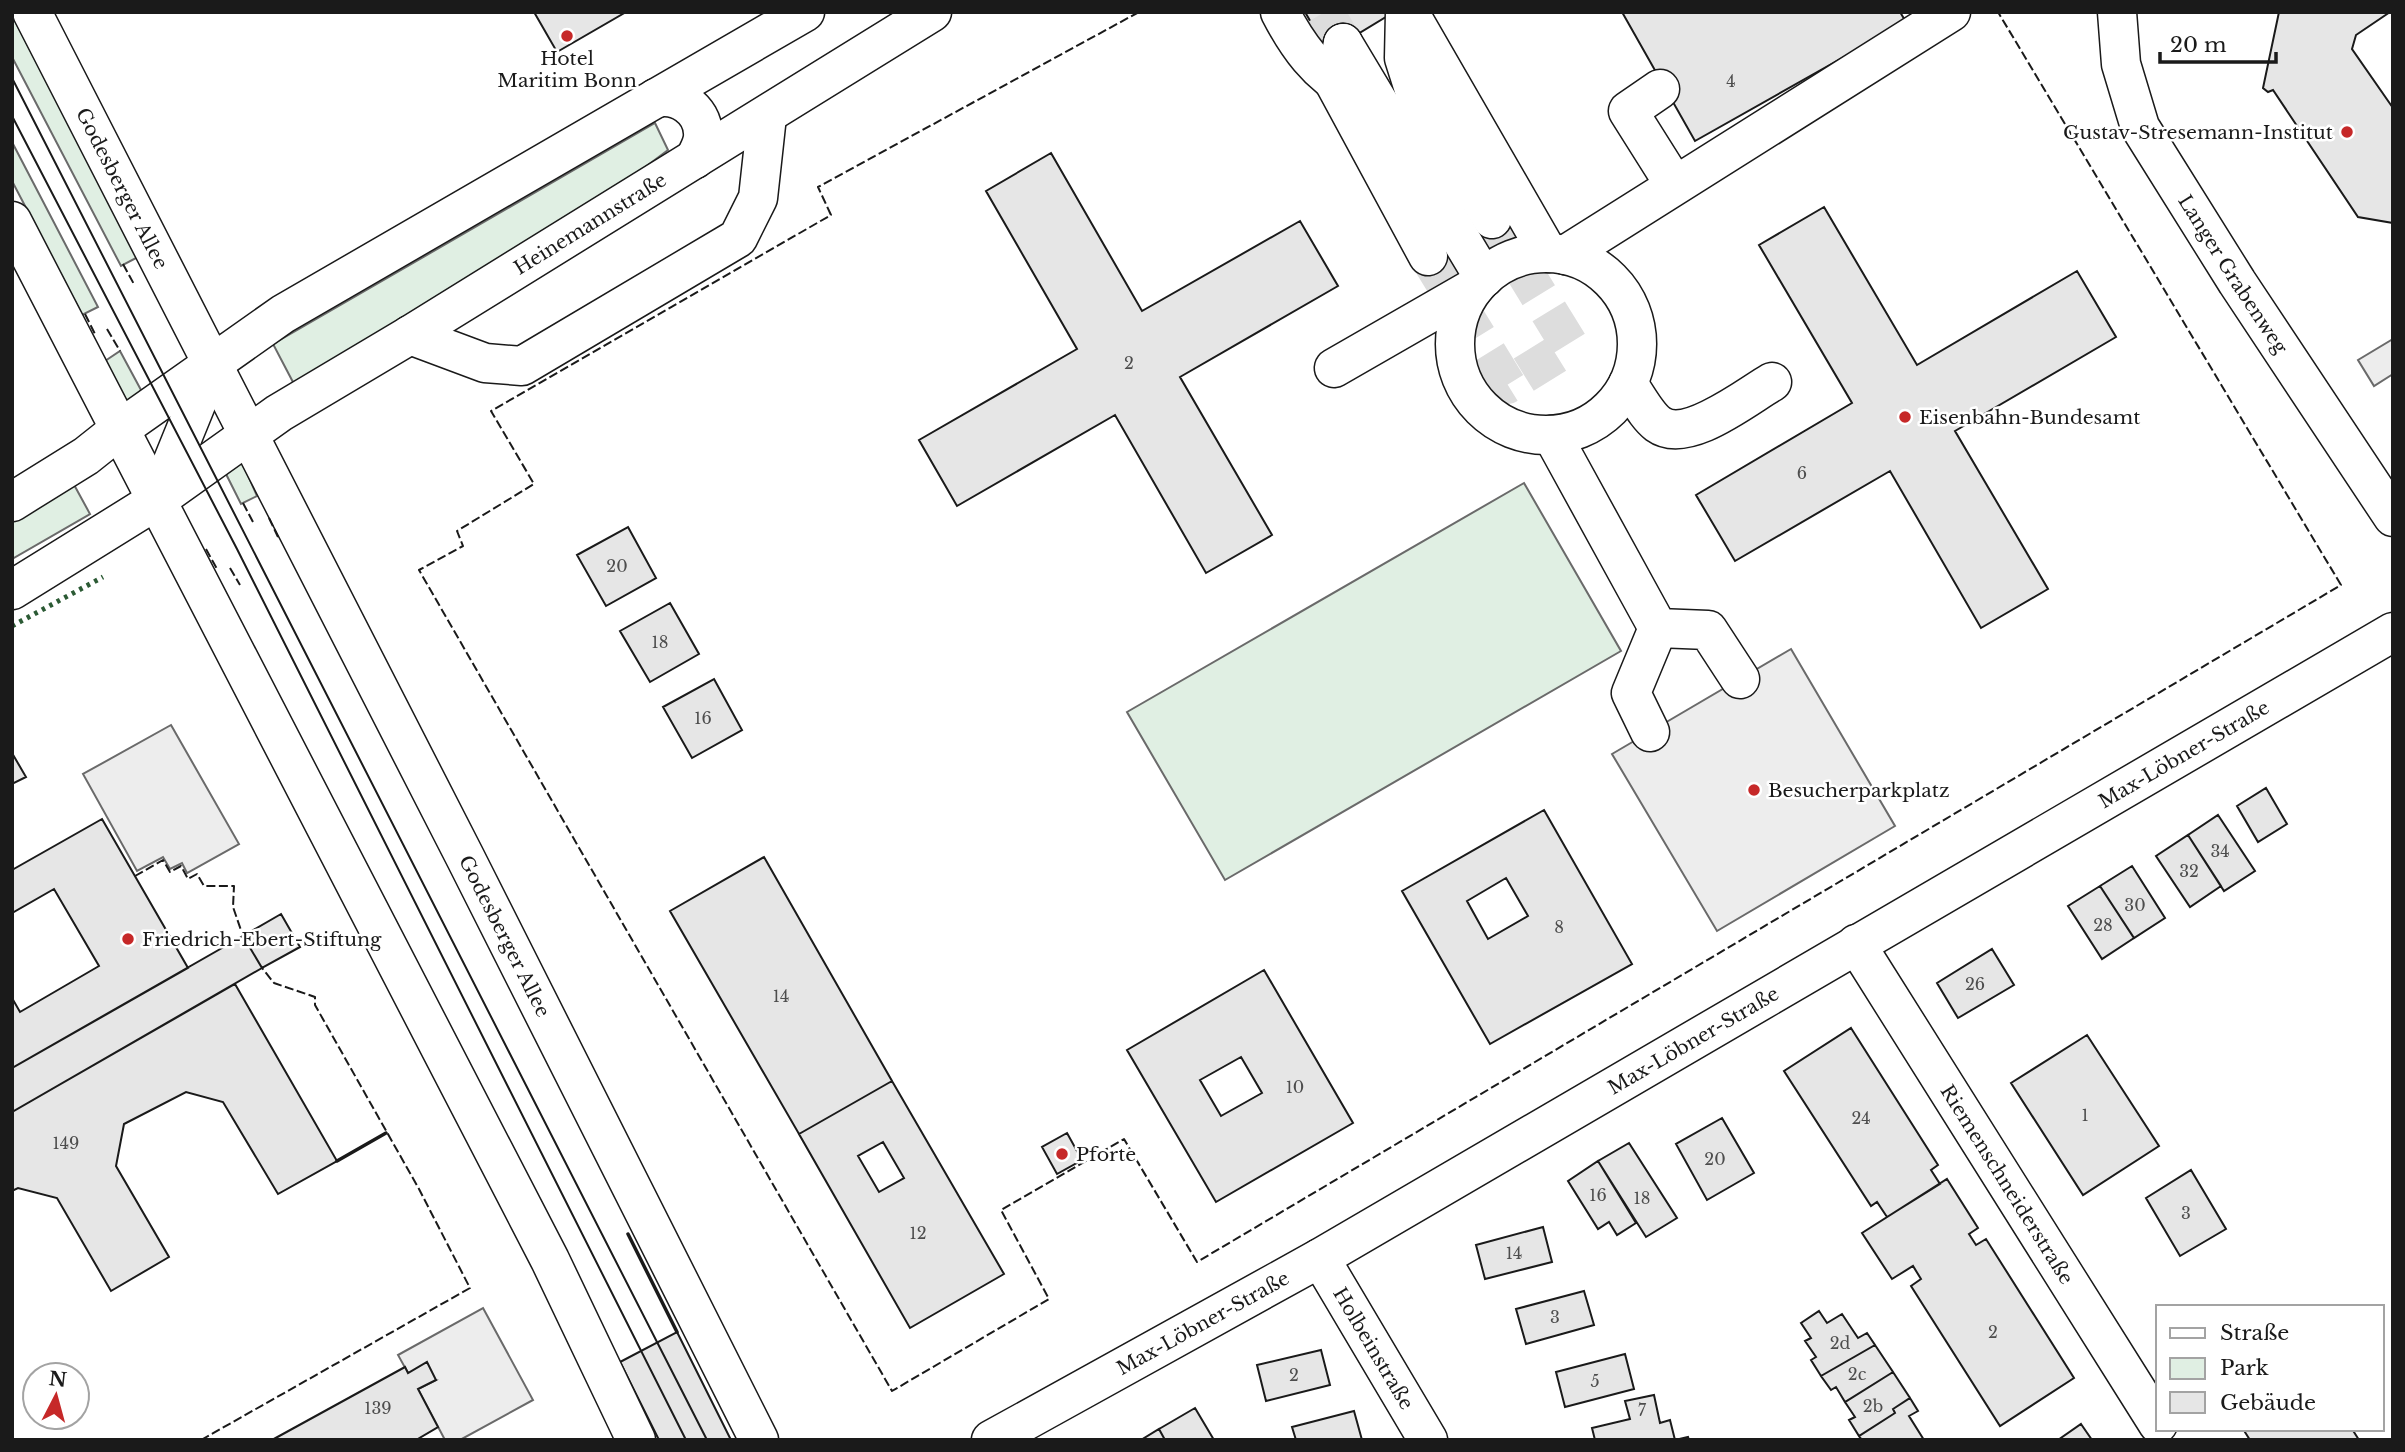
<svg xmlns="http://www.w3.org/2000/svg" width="2405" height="1452" viewBox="0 0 2405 1452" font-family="'Libre Baskerville',serif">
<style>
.green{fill:#e0efe3;stroke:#6a6a6a;stroke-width:2}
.parking{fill:#ededed;stroke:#6a6a6a;stroke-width:2}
.building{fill:#e6e6e6;stroke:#1a1a1a;stroke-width:2;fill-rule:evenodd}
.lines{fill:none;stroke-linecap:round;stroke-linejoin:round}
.minor-tunnel{stroke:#ddd;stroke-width:38;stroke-dasharray:38 19;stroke-linecap:butt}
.minor-casing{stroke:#1a1a1a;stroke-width:41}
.major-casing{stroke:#1a1a1a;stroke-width:41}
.minor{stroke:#fff;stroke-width:38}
.major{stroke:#fff;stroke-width:38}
.tram{stroke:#1a1a1a;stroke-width:2}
.hedge{stroke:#2b5a34;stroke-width:5;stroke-dasharray:3.5 5;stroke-linecap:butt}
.fence{stroke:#1a1a1a;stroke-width:2;stroke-dasharray:9 3.5;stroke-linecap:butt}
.wall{stroke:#1a1a1a;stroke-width:3.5}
.poi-dot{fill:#c62828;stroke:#fff;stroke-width:2.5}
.labels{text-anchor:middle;stroke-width:5;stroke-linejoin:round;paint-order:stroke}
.number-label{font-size:16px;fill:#4d4d4d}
.poi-label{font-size:19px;fill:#1a1a1a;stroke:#fff;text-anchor:start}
.street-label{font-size:19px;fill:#1a1a1a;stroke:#fff}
</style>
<rect width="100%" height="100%" fill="#fff"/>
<path class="green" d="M12,15L138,257L121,266L12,57Z
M655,123L668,150L568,225L294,384L273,344Z
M12,142L98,307L82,315L12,181Z
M120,351L141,390L128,409L105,361Z
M241,459L257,496L241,504L224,470Z
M72,481L90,514L12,559V515Z
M1524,483L1621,651L1225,880L1127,712Z"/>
<path class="parking" d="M2393,339V374L2374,386L2358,360Z
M1791,649L1895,826L1717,931L1612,754Z
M171,725L239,844L187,873L182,863L170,869L163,857L137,871L83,774Z
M483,1308L533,1400L460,1440H445L418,1389L436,1380L408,1373L398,1355Z"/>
<path class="building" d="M534,12H626L557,52Z
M1305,12H1394L1328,52Z
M1622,12H1900L1906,22L1695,141Z
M2279,12H2390L2356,35L2352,49L2393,108V223L2358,217L2273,90L2268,92L2263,88Z
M1051,153L1142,311L1300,221L1338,286L1180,377L1272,535L1206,573L1115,415L957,506L919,440L1077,349L986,191Z
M1824,207L1917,365L2077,271L2116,337L1955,431L2048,589L1981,628L1890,471L1735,561L1696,495L1852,403L1759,245Z
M628,527L656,578L606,606L577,555Z
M670,603L699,654L650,682L620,631Z
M714,679L742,730L692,758L663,707Z
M12,753L26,777L12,784Z
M2266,788L2287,824L2258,842L2237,806Z
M1544,810L1632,964L1490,1044L1402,891ZM1506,878L1528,916L1488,939L1467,901Z
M2218,815L2255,871L2224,891L2188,835Z
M102,819L188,968L12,1068V998L20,1012L99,966L54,889L12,913V870Z
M2188,835L2221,886L2190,907L2156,856Z
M764,857L892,1081L799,1134L670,911Z
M2132,866L2165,918L2134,938L2100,886Z
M2100,886L2134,938L2102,959L2068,906Z
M281,914L300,947L262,968L243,936Z
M243,936L262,968L12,1112V1068Z
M1992,949L2014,985L1958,1018L1937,983Z
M1264,970L1353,1123L1216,1202L1127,1050ZM1241,1057L1262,1093L1221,1116L1200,1080Z
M235,984L337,1161L278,1194L223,1102L186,1092L124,1124L116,1166L169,1257L111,1291L57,1198L18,1188L12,1191V1112Z
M1851,1028L1938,1165L1931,1170L1940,1184L1887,1217L1877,1202L1871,1206L1784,1071Z
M2087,1035L2159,1146L2083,1195L2011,1083Z
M892,1081L1004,1274L910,1328L799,1134ZM883,1142L904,1178L879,1192L858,1156Z
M1722,1118L1754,1173L1707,1200L1676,1144Z
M1067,1133L1082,1160L1057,1174L1042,1147Z
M1629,1143L1677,1218L1646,1237L1598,1161Z
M1598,1161L1636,1223L1617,1235L1609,1222L1598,1229L1568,1181Z
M2191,1170L2226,1229L2180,1256L2146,1198Z
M1947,1179L1978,1228L1969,1234L1976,1245L1986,1239L2074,1378L2000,1426L1911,1286L1921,1279L1913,1266L1892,1279L1862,1233Z
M1543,1227L1552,1262L1485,1279L1476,1245Z
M1584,1291L1594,1325L1526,1344L1516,1309Z
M1819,1311L1827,1323L1842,1314L1858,1338L1867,1333L1875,1345L1821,1376L1811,1360L1816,1357L1805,1341L1811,1338L1801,1323Z
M677,1332L731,1440H659L620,1362Z
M1875,1345L1893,1372L1845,1402L1836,1387L1831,1390L1821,1376Z
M1321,1350L1330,1385L1266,1401L1257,1365Z
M1625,1354L1634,1389L1565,1407L1556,1372Z
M427,1362L436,1380L418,1389L438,1427L416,1440H272L405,1367L408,1373Z
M1893,1372L1910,1398L1893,1409L1895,1413L1859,1436L1849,1420L1855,1417L1845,1402Z
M1654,1395L1660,1423L1670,1420L1675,1440L1688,1437L1689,1440H1595L1592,1428L1630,1419L1625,1401Z
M1910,1398L1918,1411L1909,1416L1924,1440H1862L1859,1436L1895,1413L1893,1409Z
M1195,1408L1214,1440H1165L1159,1429Z
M1354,1411L1362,1440H1296L1292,1427Z
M2081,1424L2092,1440H2058Z
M1159,1429L1165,1440H1141Z
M2243,1429H2352L2359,1440H2250Z"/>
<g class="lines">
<path class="minor-tunnel" d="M1325,12L1343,43
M1428,256L1507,385L1570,346L1492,219"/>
<g class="minor-casing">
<g id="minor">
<path d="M1280,12C1297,45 1318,75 1352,92"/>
<path d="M1405,12L1404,58L1416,96L1492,219"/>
<path d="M1409,12L1548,253"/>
<path id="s1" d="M2117,12L2121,64L2140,127L2237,282L2393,517"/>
<path d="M1343,43L1484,278"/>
<path d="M1343,43L1335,84L1428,256"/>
<path d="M1660,89L1628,111L1674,184"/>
<circle cx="1546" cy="344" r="91"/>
<path d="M1565,255L1951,12"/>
<path d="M410,335L485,363L522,366L738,238L758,198L767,116"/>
<path d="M1334,368L1475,287"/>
<path d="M1628,384C1637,396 1646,415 1658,424C1687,445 1746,397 1772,382"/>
<path d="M1552,435L1658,628L1708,630L1740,679"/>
<path d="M12,502L86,456L120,429"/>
<path d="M12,590L157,500"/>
<path d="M1650,732L1631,693L1658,628"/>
<path id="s2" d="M1856,944L2158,1424"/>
<path id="s3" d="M1320,1258L1428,1440"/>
<path id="s4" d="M991,1440L1320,1258L2393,632"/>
</g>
</g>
<g class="major-casing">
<g id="major">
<path id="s5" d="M32,12L465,857L759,1440"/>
<path d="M656,98C678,93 702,109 703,133C704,143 698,151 695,159"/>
<path d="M12,221L550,1260L636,1440"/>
<path d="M120,429L283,314L805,12"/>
<path id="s6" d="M157,500L279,413L410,335L932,12"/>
<path d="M157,500L212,365"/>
</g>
</g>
<use href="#minor" class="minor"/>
<use href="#major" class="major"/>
<path class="tram" d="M12,78L707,1440
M12,116L237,549L686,1440"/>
<path class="hedge" d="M12,626L103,577"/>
<path class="fence" d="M1139,12L818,187L831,215L491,411L534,484L457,531L463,546L419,570L892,1391L1049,1299L1001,1210L1124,1139L1197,1262L2341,585L1998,12
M123,264L135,286
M85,314L95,334
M107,329L120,351
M243,503L254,524
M269,518L278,537
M206,549L217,569
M230,568L240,585
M135,876L163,860L170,872L181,866L188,879L197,874L204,886H234L233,907L243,936
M201,1440L470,1288L419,1189L315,1005V997L274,983L262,968"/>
<path class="wall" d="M337,1161L386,1133
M628,1234L677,1332"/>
</g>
<g class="poi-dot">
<circle cx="567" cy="36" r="7"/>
<circle cx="2347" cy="132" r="7"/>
<circle cx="1905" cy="417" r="7"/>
<circle cx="1754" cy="790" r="7"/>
<circle cx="128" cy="939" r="7"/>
<circle cx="1062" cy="1154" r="7"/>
</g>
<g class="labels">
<g class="number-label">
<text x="1731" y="87">4</text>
<text x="1129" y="369">2</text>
<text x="1802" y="479">6</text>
<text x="617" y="572">20</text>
<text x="660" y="648">18</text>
<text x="703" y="724">16</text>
<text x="2220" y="857">34</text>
<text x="2189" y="877">32</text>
<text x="2135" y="911">30</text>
<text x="2103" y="931">28</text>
<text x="1559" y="933">8</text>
<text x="1975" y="990">26</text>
<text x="781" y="1002">14</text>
<text x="1295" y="1093">10</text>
<text x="2085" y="1121">1</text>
<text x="1861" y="1124">24</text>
<text x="66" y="1149">149</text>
<text x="1715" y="1165">20</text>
<text x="1598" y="1201">16</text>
<text x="1642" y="1204">18</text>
<text x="2186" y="1219">3</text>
<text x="918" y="1239">12</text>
<text x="1514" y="1259">14</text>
<text x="1555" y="1323">3</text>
<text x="1993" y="1338">2</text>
<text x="1840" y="1349">2d</text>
<text x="1857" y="1380">2c</text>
<text x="1294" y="1381">2</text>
<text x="1595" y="1387">5</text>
<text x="1873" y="1412">2b</text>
<text x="378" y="1414">139</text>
<text x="1642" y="1416">7</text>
</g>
<g class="poi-label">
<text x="567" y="65" text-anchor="middle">Hotel<tspan x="567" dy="22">Maritim Bonn</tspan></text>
<text x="2333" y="139" text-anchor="end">Gustav-Stresemann-Institut</text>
<text x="1919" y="424">Eisenbahn-Bundesamt</text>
<text x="1768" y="797">Besucherparkplatz</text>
<text x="142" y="946">Friedrich-Ebert-Stiftung</text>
<text x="1076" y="1161">Pforte</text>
</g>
<g class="street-label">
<text dy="7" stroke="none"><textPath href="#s5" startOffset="198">Godesberger Allee</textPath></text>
<text dy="7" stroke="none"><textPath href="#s6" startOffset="514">Heinemannstraße</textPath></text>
<text dy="7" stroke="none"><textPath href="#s1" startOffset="292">Langer Grabenweg</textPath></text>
<text dy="7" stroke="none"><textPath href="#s4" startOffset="1376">Max-Löbner-Straße</textPath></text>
<text dy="7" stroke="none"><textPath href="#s5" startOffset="1038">Godesberger Allee</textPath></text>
<text dy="7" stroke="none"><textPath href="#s4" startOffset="808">Max-Löbner-Straße</textPath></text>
<text dy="7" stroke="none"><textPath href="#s2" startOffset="284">Riemenschneiderstraße</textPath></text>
<text dy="7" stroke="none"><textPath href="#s4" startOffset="242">Max-Löbner-Straße</textPath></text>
<text dy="7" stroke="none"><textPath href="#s3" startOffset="105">Holbeinstraße</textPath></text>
</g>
</g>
<rect width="2405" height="1452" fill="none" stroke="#1a1a1a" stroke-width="28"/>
<rect x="2156" y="1305" width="228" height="126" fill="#ffffff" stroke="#a3a3a3" stroke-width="2"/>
<rect x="2170" y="1328" width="35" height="10" fill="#ffffff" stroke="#a3a3a3" stroke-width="2"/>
<text x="2220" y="1340" font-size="21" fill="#1a1a1a">Straße</text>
<rect x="2170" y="1358" width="35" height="21" fill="#e0efe3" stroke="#a3a3a3" stroke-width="2"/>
<text x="2220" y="1375" font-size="21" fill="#1a1a1a">Park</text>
<rect x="2170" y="1392" width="35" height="21" fill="#e6e6e6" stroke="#a3a3a3" stroke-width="2"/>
<text x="2220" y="1410" font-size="21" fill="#1a1a1a">Gebäude</text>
<g transform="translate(56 1396) rotate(6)"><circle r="33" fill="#ffffff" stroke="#a3a3a3" stroke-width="2"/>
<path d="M0-5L12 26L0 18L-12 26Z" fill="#c62828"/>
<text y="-10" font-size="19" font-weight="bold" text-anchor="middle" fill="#1a1a1a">N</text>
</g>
<path d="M2160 52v10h116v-10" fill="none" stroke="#1a1a1a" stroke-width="3.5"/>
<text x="2170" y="52" font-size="21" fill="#1a1a1a" stroke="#ffffff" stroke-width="5" paint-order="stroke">20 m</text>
</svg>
